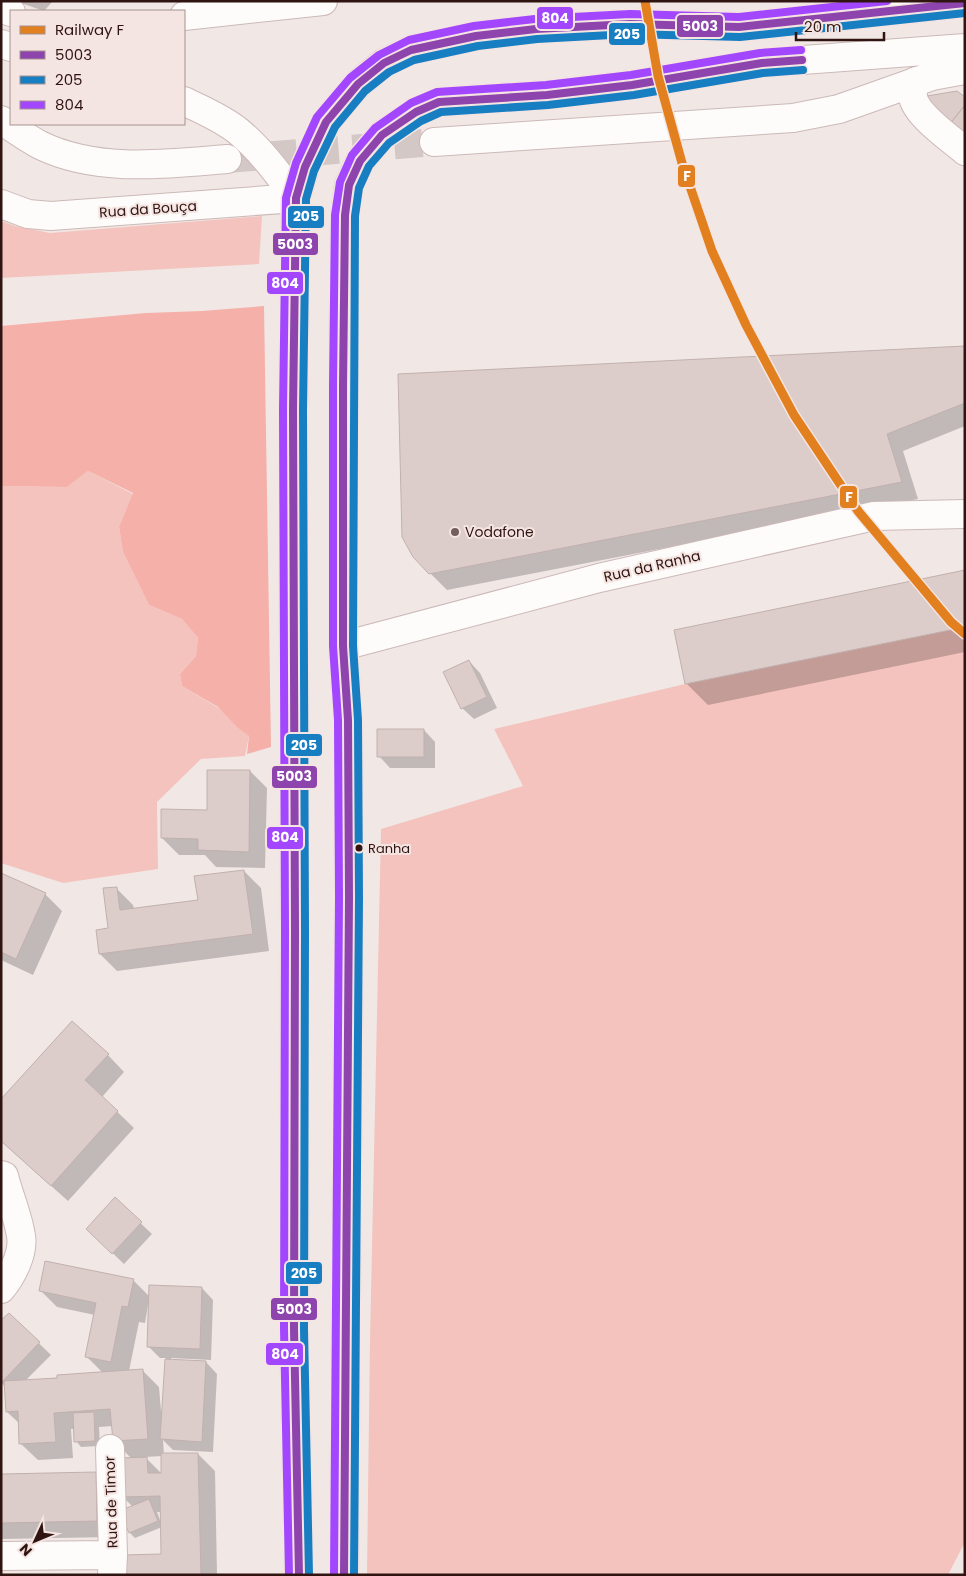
<svg xmlns="http://www.w3.org/2000/svg" width="966" height="1576" viewBox="0 0 966 1576" font-family="Poppins,sans-serif">
<style>
.green{fill:#f4c3bd}
.forest{fill:#f5b0a9}
.shadow{fill:#0003;fill-rule:evenodd}
.building{fill:#dccdcb;stroke:#c2b0ad}
.lines{fill:none;stroke-linecap:round;stroke-linejoin:round}
.major-tunnel{stroke:#d4c8c6;stroke-width:28;stroke-dasharray:28 14;stroke-linecap:butt}
.minor-casing{stroke:#ccb9b7;stroke-width:30}
.major-casing{stroke:#ccb9b7;stroke-width:30}
.minor{stroke:#fdfcfb;stroke-width:28}
.major{stroke:#fdfcfb;stroke-width:28}
.bus-1-casing{stroke:#f5e5e2;stroke-width:11}
.bus-2-casing{stroke:#f5e5e2;stroke-width:11}
.bus-3-casing{stroke:#f5e5e2;stroke-width:11}
.bus-1{stroke:#8e44ad;stroke-width:8}
.bus-2{stroke:#187ec2;stroke-width:8}
.bus-3{stroke:#a347ff;stroke-width:8}
.rail-1-casing{stroke:#f5e5e2;stroke-width:12}
.rail-1{stroke:#e27f1e;stroke-width:9}
.poi-dot{fill:#745e5c;stroke:#f5e5e2;stroke-width:2}
.bus-dot{fill:#301411;stroke:#f5e5e2;stroke-width:2}
.labels{text-anchor:middle;stroke-width:4;stroke-linejoin:round;paint-order:stroke}
.bus-label{font-size:13px;fill:#301411;stroke:#f5e5e2;text-anchor:start}
.street-label{font-size:14px;fill:#301411;stroke:#f5e5e2}
.poi-label{font-size:14px;fill:#301411;stroke:#f5e5e2;text-anchor:start}
.line-badge{stroke:#f5e5e2;stroke-width:2}
.badge-label{font-size:14px;text-anchor:middle;font-weight:bold;fill:#fff}
</style>
<rect width="100%" height="100%" fill="#f1e8e6"/>
<path class="green" d="M262,216L259,264L1,278V221L15,226L50,233Z
M88,471L133,494L119,527L123,552L149,605L182,619L198,638L196,656L180,674L182,686L220,709L249,736L245,756L201,759L157,802L158,869L63,883L1,863V486L67,487Z
M965,627V1542L948,1575H367L370,1339L381,829L523,786L494,729L685,684Z"/>
<path class="forest" d="M264,306L271,747L247,754L249,736L237,727L218,707L182,686L180,674L196,656L198,638L182,619L149,605L123,552L119,527L133,493L88,471L67,487L1,486V326L146,313L202,311Z"/>
<path class="shadow" d="M15,1H53L44,11Z
M965,348V426L903,451L918,499L447,590L414,557Z
M965,572V652L708,705L686,683Z
M469,661L480,673L497,708L474,719L462,708Z
M424,730L435,742V768H390L379,756Z
M250,771L267,788L265,868L216,867L205,855H179L162,838L208,812Z
M244,871L261,888L269,951L117,971L100,954L110,929L116,888L133,905L134,909L199,901Z
M1,874L45,894L62,911L33,975L1,960Z
M108,1055L124,1072L102,1097L134,1128L68,1201L1,1141Z
M115,1199L152,1234L124,1264L99,1240Z
M133,1280L150,1297L202,1288L213,1300L211,1360L171,1358V1360L206,1362L217,1374L213,1452L173,1450L163,1440L164,1455L198,1454L215,1471L217,1575H127L162,1556V1527L135,1538L130,1533L121,1512L133,1507L122,1496L132,1459L114,1441L113,1426L99,1427L100,1446L81,1447L76,1441L75,1429H71L73,1458L38,1460L21,1444L20,1424L7,1412L6,1387L1,1383V1322L9,1314L51,1355L25,1381L103,1373L86,1356L95,1315L57,1307L40,1290ZM148,1305H150L148,1346L160,1358H166L163,1411H161L159,1387L143,1371H129L139,1322L145,1323ZM162,1456L163,1475L145,1457ZM157,1512H161V1523Z
M96,1474L112,1491L113,1537L1,1539V1475Z"/>
<path class="building" d="M957,91L965,97V105L949,125L929,109L927,96Z
M965,105V139L949,125Z
M965,346V403L887,434L902,482L429,574L413,557L402,537L398,374Z
M965,570V627L685,684L674,630Z
M469,660L487,697L461,709L443,672Z
M377,729H424V757H377Z
M207,770H250L249,852L198,850V839L161,838V809L207,810Z
M244,870L253,934L99,954L96,930L108,928L103,888L117,887L120,910L198,900L194,876Z
M1,873L46,893L16,959L1,952Z
M72,1021L109,1054L85,1080L118,1111L51,1186L1,1141V1099Z
M115,1197L142,1222L112,1254L86,1229Z
M45,1261L134,1279L128,1307L122,1306L111,1362L85,1357L96,1303L39,1291Z
M149,1285L202,1287L200,1349L147,1347Z
M9,1313L40,1342L1,1383V1320Z
M165,1359L206,1361L202,1442L160,1439Z
M143,1369L148,1439L113,1441L110,1409L54,1413L56,1442L19,1444L18,1411L6,1412L4,1381L57,1378V1375Z
M94,1412L95,1441L74,1442L73,1413Z
M161,1453H198L201,1575H126L125,1555L161,1554L160,1496L121,1497L120,1458L147,1457L148,1473H161Z
M96,1472L97,1521L1,1523V1474Z
M149,1499L158,1521L129,1533L119,1511Z"/>
<g class="lines">
<path class="major-tunnel" d="M227,159L434,142"/>
<g class="minor-casing">
<path id="minor" d="M916,81C914,87 912,91 913,97C916,115 951,139 965,151
M1,204L28,214L51,216L296,198
M343,646L599,578L874,516L965,514
M1,1175L4,1176C9,1196 18,1216 21,1236C24,1253 12,1276 1,1289
M110,1449L113,1555L112,1575
M1,1556L113,1555"/>
</g>
<g class="major-casing">
<path id="major" d="M1,9L11,12
M184,16L323,1
M1,44L11,47
M184,101C202,110 222,118 238,131C261,150 279,175 296,198
M1,120C14,129 27,138 40,145C97,173 167,164 227,159
M434,142L793,118L839,109L932,76L965,70
M299,1575L294,1329L295,930L293,410L296,198L305,167L326,122L358,84L384,63L411,50L476,36L536,29L630,24L739,27L965,3
M344,1575L349,897L348,720L343,646V386L345,215L349,185L360,161L382,135L416,112L439,102L547,95L632,85L762,63L965,48"/>
</g>
<use href="#minor" class="minor"/>
<use href="#major" class="major"/>
<g class="bus-1-casing">
<path id="bus-1" d="M299,1575L294,1329L295,930L293,410L296,198L305,167L326,122L358,84L384,63L411,50L476,36L536,29L630,24L739,27L965,3
M344,1575L349,897L348,720L343,646V386L345,215L349,185L360,161L382,135L416,112L439,102L547,95L632,85L762,63L802,60"/>
</g>
<g class="bus-2-casing">
<path id="bus-2" d="M309,1575L304,1329L305,930L303,410L306,199L314,171L335,127L365,91L389,72L414,60L478,46L537,39L630,34L740,37L965,13
M354,1575L359,897L358,720L353,646L355,216L359,188L369,166L389,143L421,121L441,112L548,105L634,95L763,73L803,70"/>
</g>
<g class="bus-3-casing">
<path id="bus-3" d="M289,1575L284,1329L285,930L283,410L286,198L296,163L317,117L350,78L379,55L409,40L474,26L535,19L630,14L739,17L887,1
M334,1575L339,897L338,720L333,646V386L335,215L340,182L352,155L375,128L411,103L437,92L546,85L631,75L760,53L801,50"/>
</g>
<use href="#bus-1" class="bus-1"/>
<use href="#bus-2" class="bus-2"/>
<use href="#bus-3" class="bus-3"/>
<g class="rail-1-casing">
<path id="rail-1" d="M645,1L658,76L682,163L712,251L746,325L794,415L858,511L951,622L965,634"/>
</g>
<use href="#rail-1" class="rail-1"/>
</g>
<circle class="poi-dot" cx="455" cy="532" r="5"/>
<circle class="bus-dot" cx="359" cy="848" r="4.5"/>
<g class="labels">
<g class="bus-label">
<text x="368" y="853">Ranha</text>
</g>
<g class="street-label">
<text transform="translate(148 209) rotate(-4)" y="5">Rua da Bouça</text>
<text transform="translate(652 566) rotate(-13)" y="5">Rua da Ranha</text>
<text transform="translate(111 1502) rotate(-92)" y="5">Rua de Timor</text>
</g>
<g class="poi-label">
<text x="465" y="537">Vodafone</text>
</g>
</g>
<g class="line-badge">
<rect x="536" y="6" width="38" height="24" rx="5" fill="#a347ff"/>
<rect x="676" y="14" width="48" height="24" rx="5" fill="#8e44ad"/>
<rect x="608" y="22" width="38" height="24" rx="5" fill="#187ec2"/>
<rect x="677" y="164" width="19" height="24" rx="5" fill="#e27f1e"/>
<rect x="287" y="205" width="38" height="24" rx="5" fill="#187ec2"/>
<rect x="272" y="232" width="47" height="24" rx="5" fill="#8e44ad"/>
<rect x="266" y="271" width="38" height="24" rx="5" fill="#a347ff"/>
<rect x="839" y="485" width="19" height="24" rx="5" fill="#e27f1e"/>
<rect x="285" y="733" width="38" height="24" rx="5" fill="#187ec2"/>
<rect x="271" y="765" width="47" height="24" rx="5" fill="#8e44ad"/>
<rect x="266" y="826" width="38" height="24" rx="5" fill="#a347ff"/>
<rect x="285" y="1261" width="38" height="24" rx="5" fill="#187ec2"/>
<rect x="270" y="1297" width="48" height="24" rx="5" fill="#8e44ad"/>
<rect x="265" y="1342" width="39" height="24" rx="5" fill="#a347ff"/>
</g>
<g class="badge-label">
<text x="555" y="23">804</text>
<text x="700" y="31">5003</text>
<text x="627" y="39">205</text>
<text x="687" y="181">F</text>
<text x="306" y="221">205</text>
<text x="295" y="249">5003</text>
<text x="285" y="288">804</text>
<text x="849" y="502">F</text>
<text x="304" y="750">205</text>
<text x="294" y="781">5003</text>
<text x="285" y="842">804</text>
<text x="304" y="1278">205</text>
<text x="294" y="1314">5003</text>
<text x="285" y="1359">804</text>
</g>
<rect width="966" height="1576" fill="none" stroke="#301411" stroke-width="5"/>
<rect x="10" y="10" width="175" height="115" fill="#f5e5e2" stroke="#a6918e"/>
<rect x="20" y="26" width="25" height="8" fill="#e27f1e" stroke="#a6918e"/>
<text x="55" y="35" font-size="15" fill="#301411">Railway F</text>
<rect x="20" y="51" width="25" height="8" fill="#8e44ad" stroke="#a6918e"/>
<text x="55" y="60" font-size="15" fill="#301411">5003</text>
<rect x="20" y="76" width="25" height="8" fill="#187ec2" stroke="#a6918e"/>
<text x="55" y="85" font-size="15" fill="#301411">205</text>
<rect x="20" y="101" width="25" height="8" fill="#a347ff" stroke="#a6918e"/>
<text x="55" y="110" font-size="15" fill="#301411">804</text>
<g transform="translate(35 1541) rotate(226)" stroke="#f5e5e2" stroke-width="4" paint-order="stroke">
<path d="M0-4L9 19L0 12L-9 19Z" fill="#301411"/>
<text y="-8" font-size="14" font-weight="bold" text-anchor="middle" fill="#301411">N</text>
</g>
<path d="M796 32v8h88v-8" fill="none" stroke="#301411" stroke-width="2.5"/>
<text x="804" y="32" font-size="15" fill="#301411" stroke="#f5e5e2" stroke-width="4" paint-order="stroke">20 m</text>
</svg>
